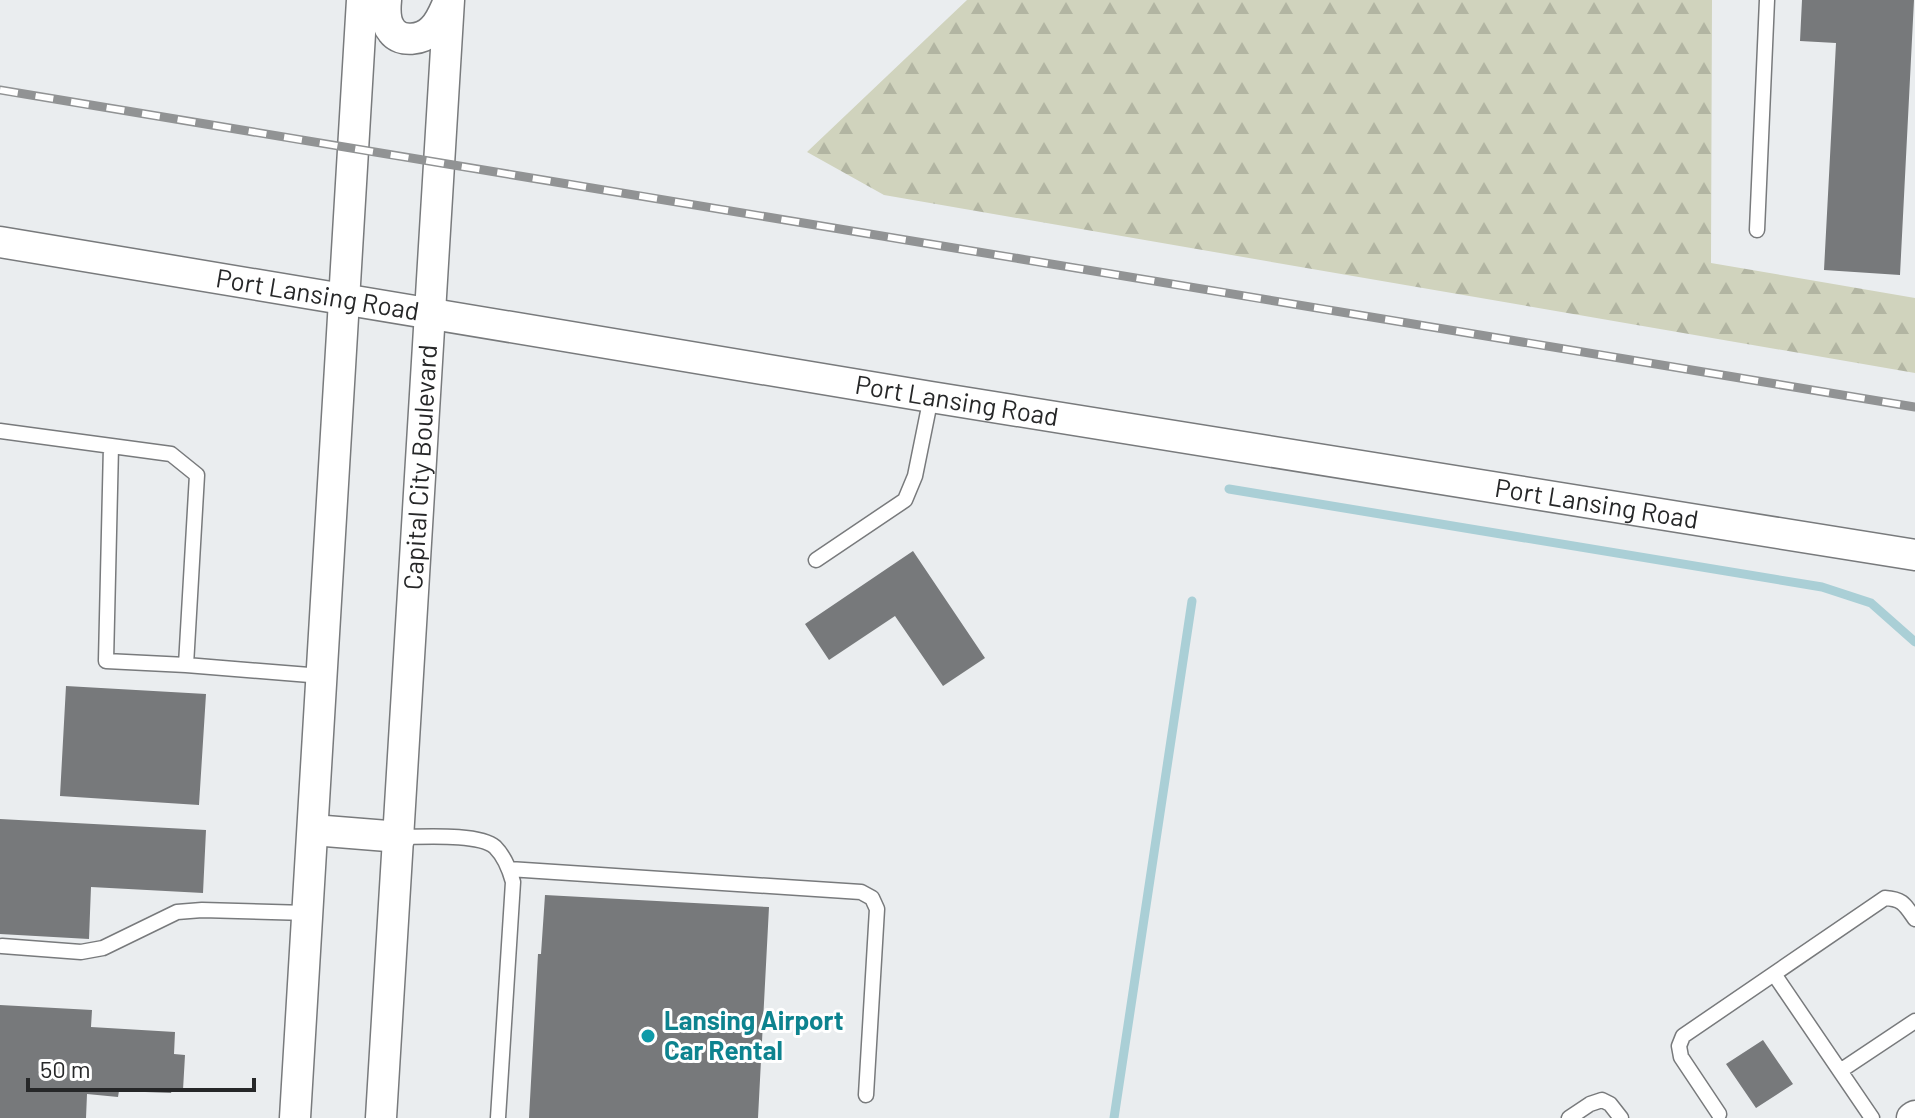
<svg xmlns="http://www.w3.org/2000/svg" width="1915" height="1118" viewBox="0 0 1915 1118" font-family="Barlow,sans-serif">
<style>
.forest{fill:url(#forest-firs)}
.lines{fill:none;stroke-linecap:round;stroke-linejoin:round}
.stream{stroke:#aacfd6;stroke-width:9}
.building{fill:#77797b}
.service-casing{stroke:#787a7c;stroke-width:17}
.minor-casing{stroke:#787a7c;stroke-width:33}
.service{stroke:#fff;stroke-width:14}
.minor{stroke:#fff;stroke-width:30}
.rail-casing{stroke:#919394;stroke-width:9}
.rail{stroke:#fff;stroke-width:6;stroke-dasharray:18;stroke-linecap:butt}
.culture-dot{fill:#0f9aa8;stroke:#fff;stroke-width:3}
.labels{text-anchor:middle;stroke-width:6;stroke-linejoin:round;paint-order:stroke}
.street-label{font-size:26px;fill:#262728;stroke:#fff}
.culture-label{font-size:26px;font-weight:bold;fill:#0d838f;stroke:#fff;text-anchor:start}
</style>
<defs>
<pattern id="forest-firs" width="22" height="20" patternUnits="userSpaceOnUse" patternTransform="scale(2)"><rect width="22" height="20" fill="#d0d3bd"/><path d="M5 1l3.5 6h-7zM16 11l3.5 6h-7z" fill="#b2b5a2"/></pattern>
</defs>
<rect width="100%" height="100%" fill="#eaedef"/>
<path class="forest" d="M967,0H1712L1711,263L1915,298V373L884,195L807,152Z"/>
<g class="lines">
<path class="stream" d="M1229,489L1822,587L1871,603L1915,642
M1114,1118L1192,601"/>
</g>
<path class="building" d="M1802,0H1914L1900,275L1824,270L1836,43L1800,41Z
M913,551L985,658L943,686L895,616L829,660L805,624Z
M66,686L206,694L199,805L60,796Z
M0,819L206,830L203,893L91,887L89,939L0,934Z
M545,895L769,907L758,1118H529L538,954H541Z
M0,1005L92,1010L91,1027L175,1032L174,1054L185,1055L183,1090H172L171,1093L119,1091L118,1097L87,1094L86,1118H0Z
M1763,1040L1793,1084L1756,1108L1726,1064Z"/>
<g class="lines">
<g class="service-casing">
<path id="service" d="M1757,230L1767,0
M0,431L171,454L197,475L186,665L106,661L111,446
M816,560L905,500L915,476L931,397
M186,665L322,676
M400,837C422,837 479,833 495,847C504,856 510,871 513,882L498,1118
M509,869L861,892L872,898L877,909L866,1095
M2,946L81,952L103,948L177,912L202,910L307,913
M1774,974L1872,1118
M1840,1071L1915,1021
M1719,1114L1681,1057L1679,1046L1683,1036L1885,898C1903,899 1905,905 1915,919
M1569,1118L1590,1104L1602,1100L1610,1104L1621,1118"/>
</g>
<g class="minor-casing">
<g id="minor">
<path d="M386,0C385,10 385,23 392,31C401,43 422,40 432,30C440,23 444,12 448,3"/>
<path id="s1" d="M0,242L931,397L1915,555"/>
<path d="M313,830L400,837"/>
<path d="M295,1118L362,0"/>
<path id="s2" d="M381,1118L449,0"/>
<path d="M1912,1118L1915,1116"/>
</g>
</g>
<use href="#service" class="service"/>
<use href="#minor" class="minor"/>
<g class="rail-casing">
<path id="rail" d="M0,90L1915,407"/>
</g>
<use href="#rail" class="rail"/>
</g>
<circle class="culture-dot" cx="648" cy="1036" r="8"/>
<g class="labels">
<g class="street-label">
<text dy="9" stroke="none"><textPath href="#s1" startOffset="322">Port Lansing Road</textPath></text>
<text dy="9" stroke="none"><textPath href="#s1" startOffset="970">Port Lansing Road</textPath></text>
<text dy="9" stroke="none"><textPath href="#s2" startOffset="652">Capital City Boulevard</textPath></text>
<text dy="9" stroke="none"><textPath href="#s1" startOffset="1618">Port Lansing Road</textPath></text>
</g>
<g class="culture-label">
<text x="664" y="1030">Lansing Airport<tspan x="664" dy="30">Car Rental</tspan></text>
</g>
</g>
<path d="M28 1078v12h226v-12" fill="none" stroke="#262728" stroke-width="4"/>
<text x="40" y="1078" font-size="24" fill="#262728" stroke="#ffffff" stroke-width="6" paint-order="stroke">50 m</text>
</svg>
